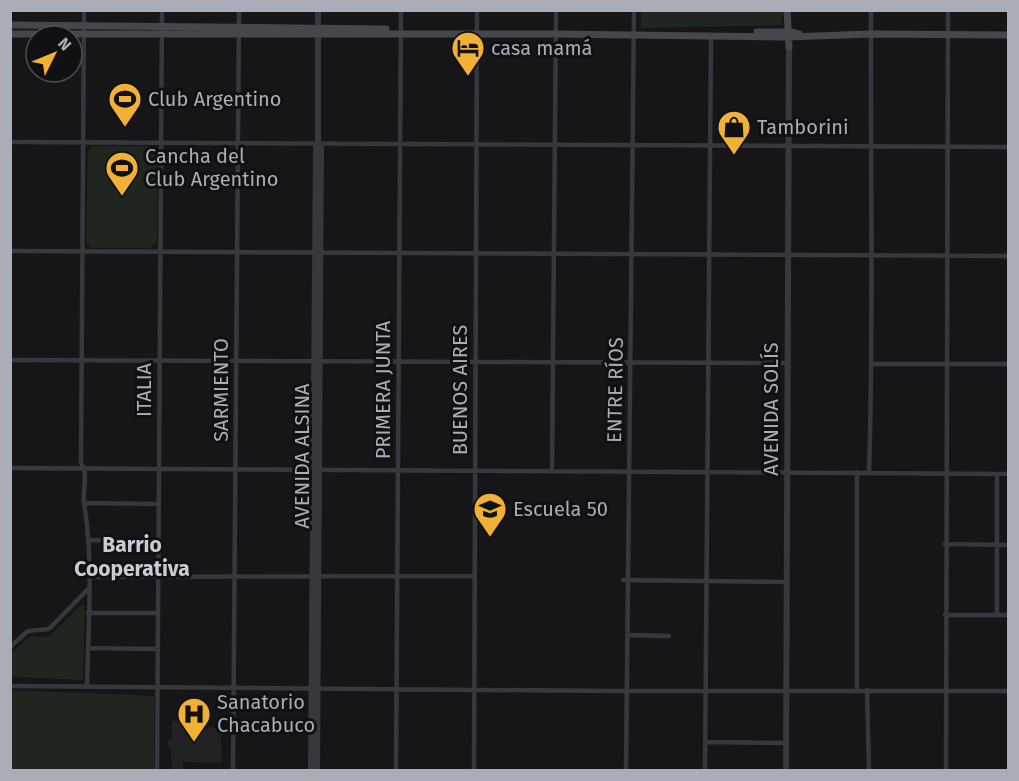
<svg xmlns="http://www.w3.org/2000/svg" width="1019" height="781" viewBox="0 0 1019 781" font-family="'Fira Sans',sans-serif">
<style>
.built{fill:#222225}
.green{fill:#1e261f}
.lines{fill:none;stroke-linecap:round;stroke-linejoin:round}
.minor{stroke:#37383d;stroke-width:4.5}
.tertiary{stroke:#37383d;stroke-width:6}
.secondary{stroke:#45474d;stroke-width:7}
.labels{text-anchor:middle;stroke-width:6;stroke-linejoin:round;paint-order:stroke}
.poi-label{font-size:20px;fill:#a8adb8;stroke:#111113;text-anchor:start}
.street-label{font-size:20px;fill:#a8adb8;stroke:#111113}
.neighbourhood-label{font-size:21px;font-weight:bold;fill:#c9ccd4;stroke:#111113}
</style>
<rect width="100%" height="100%" fill="#161618"/>
<path class="built" d="M184,720V729L220,728L222,763L183,762V770H172L171,747H167L168,740L172,739V721Z"/>
<path class="green" d="M641,11H782V25L641,28Z
M93,146H152L158,152L157,242L150,248H92L86,243L88,152Z
M82,604L85,606L83,680L11,677L12,652L31,636L47,637L52,634Z
M11,690L154,696V770H11Z"/>
<g class="lines">
<path class="minor" d="M84,10L81,463C89,474 82,490 84,503C94,562 88,626 87,686
M10,142L1008,147
M10,251L1008,256
M10,360L788,363
M873,364H1008
M10,468L1008,474
M552,470L556,10
M869,472C874,319 870,164 871,10
M84,503L159,504
M88,540L158,541
M945,544L1008,545
M89,577L475,576
M623,580L787,582
M88,613H158
M945,615H1008
M997,615V474
M627,635L669,636
M10,647L28,631L49,629L88,589
M88,648L158,649
M10,686L616,691H1008
M857,690V472
M867,690L869,770
M706,742L786,743
M157,770L162,10
M233,770L239,10
M396,770L401,10
M474,770L477,10
M626,770L634,10
M705,770L711,35
M946,770L948,10"/>
<path class="tertiary" d="M318,10V142
M311,770L316,147L318,142L321,148L317,770
M786,770L789,47"/>
<path class="secondary" d="M787,10L789,47
M10,25L386,29
M757,32H791L799,34
M10,34H555L787,37L871,34L1008,35"/>
</g>
<defs>
<g id="hotel-pin" transform="scale(1.725)"><path d="M0 17L-7.5 6A9.5 9.5 0 1 1 7.5 6Z" fill="#f2b134" stroke="#111113"/><path d="M-6-4.5h1.5V1H6V5H4.5V3h-9V5H-6ZM-4 0a1.8 1.8 0 1 1 3.6 0ZM.5 0V-2.5h3Q6-2.5 6 0Z" fill="#111"/></g>
<g id="stadium-pin" transform="scale(1.725)"><path d="M0 17L-7.5 6A9.5 9.5 0 1 1 7.5 6Z" fill="#f2b134" stroke="#111113"/><path d="M0-5a6.5 5 0 1 0 0 10a6.5 5 0 1 0 0-10ZM-3.5-1.8h7v3.6h-7Z" fill="#111"/></g>
<g id="shop-pin" transform="scale(1.725)"><path d="M0 17L-7.5 6A9.5 9.5 0 1 1 7.5 6Z" fill="#f2b134" stroke="#111113"/><path d="M-5-2.5h2.3a2.7 3.5 0 0 1 5.4 0H5L5.5 6h-11ZM-1.5-2.5h3a1.5 2.3 0 0 0-3 0Z" fill="#111"/></g>
<g id="school-pin" transform="scale(1.725)"><path d="M0 17L-7.5 6A9.5 9.5 0 1 1 7.5 6Z" fill="#f2b134" stroke="#111113"/><path d="M0-5L7-2L0 1L-7-2ZM-4 1L0 2.5L4 1V4Q0 6-4 4Z" fill="#111"/></g>
<g id="hospital-pin" transform="scale(1.725)"><path d="M0 17L-7.5 6A9.5 9.5 0 1 1 7.5 6Z" fill="#f2b134" stroke="#111113"/><path d="M-5-5h3v3.5h4V-5h3V5h-3V1.5h-4V5h-3Z" fill="#111"/></g>
</defs>
<g fill-rule="evenodd">
<use href="#hotel-pin" x="468" y="48"/>
<use href="#stadium-pin" x="125" y="99"/>
<use href="#shop-pin" x="734" y="127"/>
<use href="#stadium-pin" x="122" y="168"/>
<use href="#school-pin" x="490" y="509"/>
<use href="#hospital-pin" x="194" y="714"/>
</g>
<g class="labels">
<g class="poi-label">
<text x="491" y="55">casa mamá</text>
<text x="148" y="106">Club Argentino</text>
<text x="757" y="134">Tamborini</text>
<text x="145" y="163">Cancha del<tspan x="145" dy="23">Club Argentino</tspan></text>
<text x="513" y="516">Escuela 50</text>
<text x="217" y="709">Sanatorio<tspan x="217" dy="23">Chacabuco</tspan></text>
</g>
<g class="street-label">
<text transform="translate(144 390) rotate(-90)" y="7">ITALIA</text>
<text transform="translate(221 390) rotate(-90)" y="7">SARMIENTO</text>
<text transform="translate(383 390) rotate(-90)" y="7">PRIMERA JUNTA</text>
<text transform="translate(460 390) rotate(-90)" y="7">BUENOS AIRES</text>
<text transform="translate(615 390) rotate(-89)" y="7">ENTRE RÍOS</text>
<text transform="translate(771 409) rotate(-90)" y="7">AVENIDA SOLÍS</text>
<text transform="translate(302 456) rotate(-90)" y="7">AVENIDA ALSINA</text>
</g>
<g class="neighbourhood-label">
<text x="132" y="552">Barrio<tspan x="132" dy="24">Cooperativa</tspan></text>
</g>
</g>
<rect width="1019" height="781" fill="none" stroke="#a8adb8" stroke-width="24"/>
<g transform="translate(54 54) rotate(47)"><circle r="28" fill="#111113" stroke="#4d4f55" stroke-width="1.5"/>
<path d="M0-4.5L10 22L0 15L-10 22Z" fill="#f2b134"/>
<text y="-9" font-size="16" font-weight="bold" text-anchor="middle" fill="#a8adb8">N</text>
</g>
</svg>
